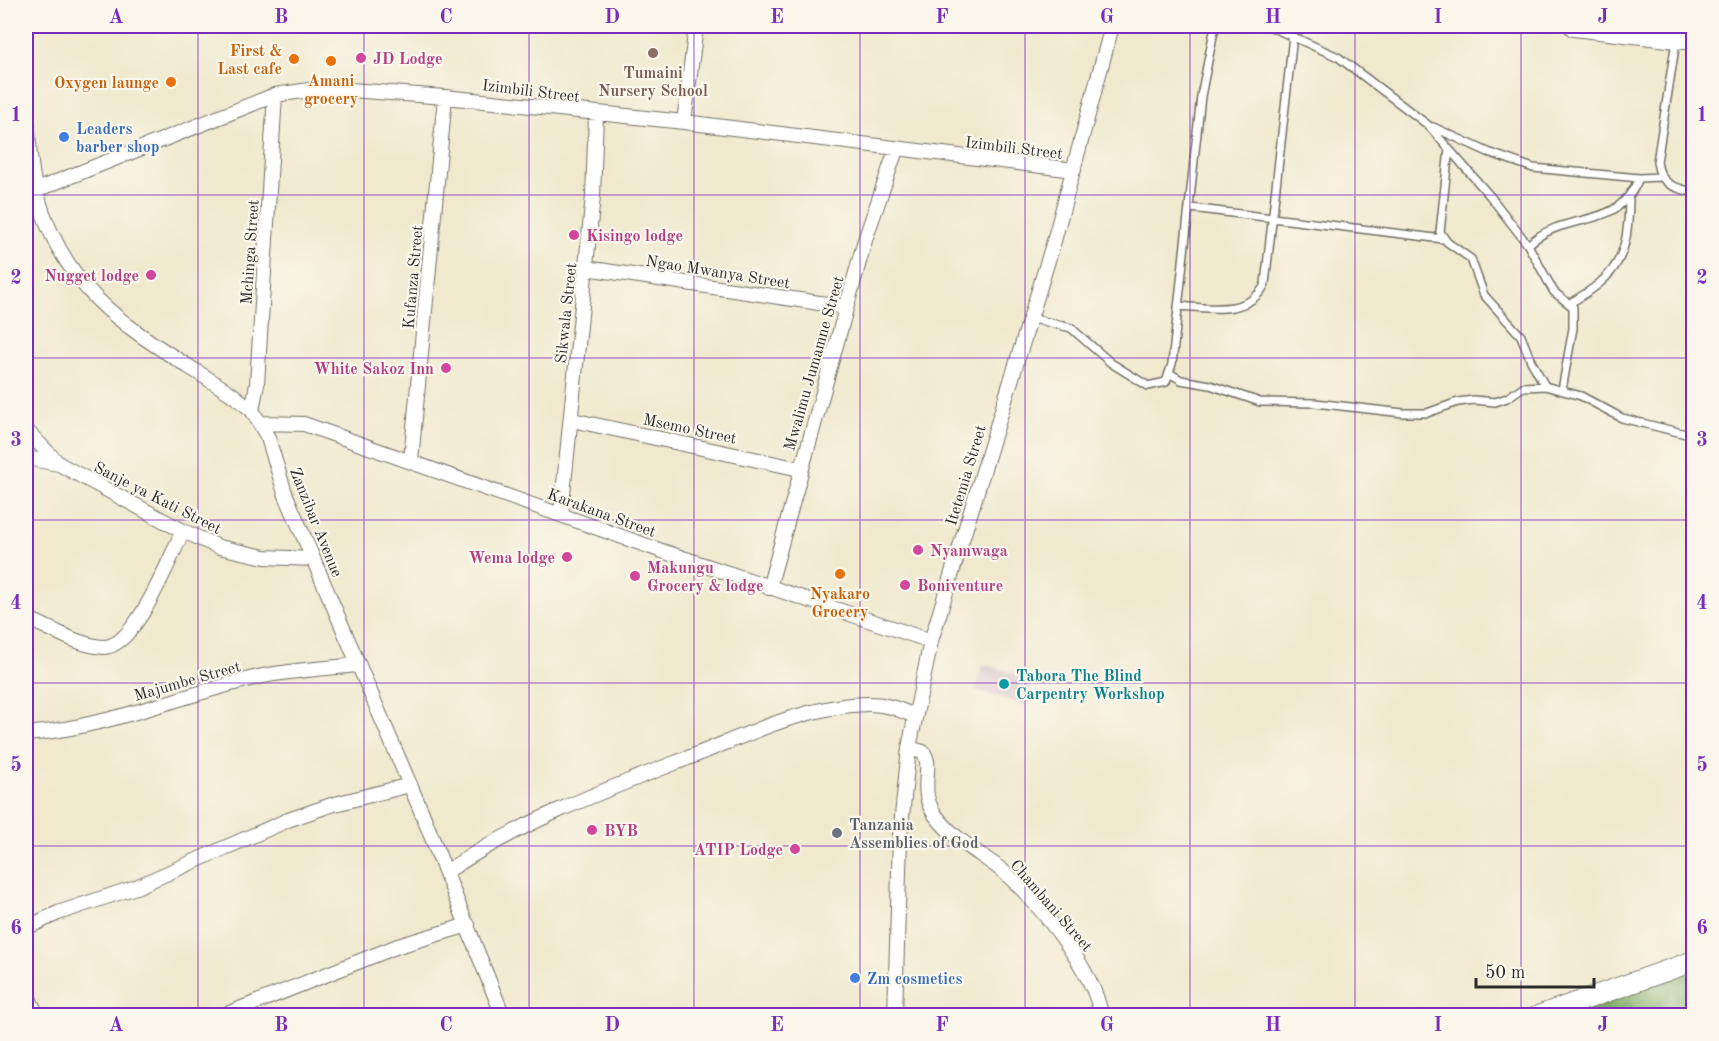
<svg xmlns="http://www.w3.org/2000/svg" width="1719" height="1041" viewBox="0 0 1719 1041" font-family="'Old Standard TT',serif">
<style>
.industrial{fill:#d2bdc8}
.forest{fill:url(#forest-crowns);stroke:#566c48;stroke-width:1.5}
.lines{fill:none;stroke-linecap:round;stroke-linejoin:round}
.lane-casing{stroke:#706e64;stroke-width:10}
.street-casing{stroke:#706e64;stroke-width:16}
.secondary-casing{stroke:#706e64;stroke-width:22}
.lane{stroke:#fff;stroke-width:7}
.street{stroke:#fff;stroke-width:14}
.secondary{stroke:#fff;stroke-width:20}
.grid{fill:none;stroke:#7b2cbf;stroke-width:1.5;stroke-opacity:0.55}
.education-dot{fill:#8d6e63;stroke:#fbf7ec;stroke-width:2}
.hotel-dot{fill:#d1479c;stroke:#fbf7ec;stroke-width:2}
.food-dot{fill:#e8710a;stroke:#fbf7ec;stroke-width:2}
.shop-dot{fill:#3f7fe0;stroke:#fbf7ec;stroke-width:2}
.culture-dot{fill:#0f9aa8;stroke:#fbf7ec;stroke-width:2}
.worship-dot{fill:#6b7280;stroke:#fbf7ec;stroke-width:2}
.labels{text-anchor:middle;stroke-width:4.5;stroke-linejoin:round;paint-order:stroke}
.food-label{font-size:16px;font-weight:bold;fill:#c56008;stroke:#fbf7ec;text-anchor:end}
.hotel-label{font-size:16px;font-weight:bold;fill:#b23c85;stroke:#fbf7ec;text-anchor:start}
.education-label{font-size:16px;font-weight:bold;fill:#785e54;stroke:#fbf7ec}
.street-label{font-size:16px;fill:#2b2b2b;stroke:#fbf7ec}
.shop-label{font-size:16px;font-weight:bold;fill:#366cbe;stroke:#fbf7ec;text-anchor:start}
.culture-label{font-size:16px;font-weight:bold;fill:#0d838f;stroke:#fbf7ec;text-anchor:start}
.worship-label{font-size:16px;font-weight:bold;fill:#5b616d;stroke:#fbf7ec;text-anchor:start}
.neatline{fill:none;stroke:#7b2cbf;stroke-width:2}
.grid-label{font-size:20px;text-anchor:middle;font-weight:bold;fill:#7b2cbf}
</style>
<defs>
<pattern id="forest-crowns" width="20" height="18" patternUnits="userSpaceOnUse" patternTransform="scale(1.5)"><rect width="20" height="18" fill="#80ad66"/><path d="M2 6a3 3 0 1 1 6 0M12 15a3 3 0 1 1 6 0" fill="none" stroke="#698d54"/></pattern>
</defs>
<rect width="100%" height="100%" fill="#fbf7ec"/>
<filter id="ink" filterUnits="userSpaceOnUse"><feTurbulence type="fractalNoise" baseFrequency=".0167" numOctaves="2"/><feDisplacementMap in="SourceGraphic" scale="12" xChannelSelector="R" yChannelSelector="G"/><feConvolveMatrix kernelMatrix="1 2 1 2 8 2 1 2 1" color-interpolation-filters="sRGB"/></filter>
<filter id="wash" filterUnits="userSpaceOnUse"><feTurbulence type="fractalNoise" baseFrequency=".008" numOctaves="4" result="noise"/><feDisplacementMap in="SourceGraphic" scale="24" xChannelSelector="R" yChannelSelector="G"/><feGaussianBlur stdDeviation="1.35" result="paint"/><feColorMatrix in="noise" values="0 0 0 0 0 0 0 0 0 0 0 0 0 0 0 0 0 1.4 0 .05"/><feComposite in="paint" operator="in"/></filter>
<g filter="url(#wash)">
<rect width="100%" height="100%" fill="#f0e9ce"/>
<path class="industrial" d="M983,664L1033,679L1026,705L975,690Z"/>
<path class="forest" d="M1693,962V1015H1534Z"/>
</g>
<g filter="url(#ink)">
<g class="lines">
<g class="lane-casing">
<path id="lane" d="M1269,26L1338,57L1428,125L1490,196L1528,245L1554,292L1573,307V328L1562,390
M1676,41L1657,162C1660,184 1673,188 1694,192
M1433,127L1488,152L1533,168L1639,178L1660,177
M1449,149L1440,232L1447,242L1471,259L1484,295L1521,336L1531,361L1545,386
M1191,208L1443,239
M1528,245C1567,208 1616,234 1639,178
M1570,303C1619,275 1628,256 1629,200
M1178,306C1208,308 1250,316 1265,284L1293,36
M1031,318L1071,328L1111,363L1148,386L1166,382L1172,364L1201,96L1215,26
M1171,374L1181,380L1210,385L1260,402L1315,403L1403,413H1427L1458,402L1474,400L1495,402L1507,398L1523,387L1545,386L1581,396L1622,418L1694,436"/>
</g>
<g class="street-casing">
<path id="street" d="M26,110C29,136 29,166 36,191C67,305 143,335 233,395L252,410L268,438L285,493L422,813L503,1016
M684,122L696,26
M36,190L275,95L323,88L445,97L684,122L1074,170
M586,268L846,307
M252,410L257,384L275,95
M572,420L800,469
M260,423L304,424L662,551L931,641
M26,430L59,464
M26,458L59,464L183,531L219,547L265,557L313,559
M411,460L445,97
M561,514L593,196L596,115
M769,588L865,240L896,150
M26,618C49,627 78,646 104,647C136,647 170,557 183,531
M26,734C106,728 181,695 258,677C291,670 325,668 359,665
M909,748L923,752C935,767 916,790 936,816C952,837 974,850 995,865C1031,891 1096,972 1101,1016
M446,872C521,821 608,789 693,756C748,734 806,706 866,704C884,703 899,709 914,716
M26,928L58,913L136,887L288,820L331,805L410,785
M26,991L37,1016
M222,1016L398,946L468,925
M895,1016L900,836L909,748L931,641L1054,241L1112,26"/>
</g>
<g class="secondary-casing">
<path id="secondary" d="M1574,26L1694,40
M1538,1016L1694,961"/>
</g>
<use href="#lane" class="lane"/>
<use href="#street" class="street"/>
<use href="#secondary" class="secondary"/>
</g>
</g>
<path class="grid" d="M198,26V1016M364,26V1016M529,26V1016M694,26V1016M860,26V1016M1025,26V1016M1190,26V1016M1355,26V1016M1521,26V1016M26,195H1694M26,358H1694M26,520H1694M26,683H1694M26,846H1694"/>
<circle class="education-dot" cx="653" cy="53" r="6"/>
<g class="hotel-dot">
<circle cx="361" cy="58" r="6"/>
<circle cx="574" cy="235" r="6"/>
<circle cx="151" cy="275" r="6"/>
<circle cx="446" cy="368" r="6"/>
<circle cx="918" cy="550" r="6"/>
<circle cx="567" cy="557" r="6"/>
<circle cx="635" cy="576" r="6"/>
<circle cx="905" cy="585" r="6"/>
<circle cx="592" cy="830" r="6"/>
<circle cx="795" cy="849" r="6"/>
</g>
<g class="food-dot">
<circle cx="294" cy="59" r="6"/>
<circle cx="331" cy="61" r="6"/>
<circle cx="171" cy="82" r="6"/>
<circle cx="840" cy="574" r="6"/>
</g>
<g class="shop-dot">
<circle cx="64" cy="137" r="6"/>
<circle cx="855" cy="978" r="6"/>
</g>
<circle class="culture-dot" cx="1004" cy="684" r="6"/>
<circle class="worship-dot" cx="837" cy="833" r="6"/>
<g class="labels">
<g class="food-label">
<text x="282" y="56">First &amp;<tspan x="282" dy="18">Last cafe</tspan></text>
<text x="331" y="86" text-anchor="middle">Amani<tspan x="331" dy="18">grocery</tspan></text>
<text x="159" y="88">Oxygen launge</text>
<text x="840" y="599" text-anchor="middle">Nyakaro<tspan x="840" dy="18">Grocery</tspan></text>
</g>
<g class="hotel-label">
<text x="373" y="64">JD Lodge</text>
<text x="586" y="241">Kisingo lodge</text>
<text x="139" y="281" text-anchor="end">Nugget lodge</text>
<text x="434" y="374" text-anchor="end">White Sakoz Inn</text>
<text x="930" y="556">Nyamwaga</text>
<text x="555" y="563" text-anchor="end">Wema lodge</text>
<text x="647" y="573">Makungu<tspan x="647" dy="18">Grocery &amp; lodge</tspan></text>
<text x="917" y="591">Boniventure</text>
<text x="604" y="836">BYB</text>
<text x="783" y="855" text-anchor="end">ATIP Lodge</text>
</g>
<g class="education-label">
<text x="653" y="78">Tumaini<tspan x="653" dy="18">Nursery School</tspan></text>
</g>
<g class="street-label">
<text transform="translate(531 90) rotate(7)" y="6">Izimbili Street</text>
<text transform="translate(1014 147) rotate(7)" y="6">Izimbili Street</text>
<text transform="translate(249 252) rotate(-86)" y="6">Mchinga Street</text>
<text transform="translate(718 271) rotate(9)" y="6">Ngao Mwanya Street</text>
<text transform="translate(412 277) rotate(-85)" y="6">Kufanza Street</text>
<text transform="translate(565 313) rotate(-84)" y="6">Sikwala Street</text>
<text transform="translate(813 363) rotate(-74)" y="6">Mwalimu Jumamne Street</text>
<text transform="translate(690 428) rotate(12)" y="6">Msemo Street</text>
<text transform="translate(965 475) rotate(-73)" y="6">Itetemia Street</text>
<text transform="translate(158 497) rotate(27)" y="6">Sanje ya Kati Street</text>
<text transform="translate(602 512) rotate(20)" y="6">Karakana Street</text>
<text transform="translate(317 522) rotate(68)" y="6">Zanzibar Avenue</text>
<text transform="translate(187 680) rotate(-16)" y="6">Majumbe Street</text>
<text transform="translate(1052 905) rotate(49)" y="6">Chambani Street</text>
</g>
<g class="shop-label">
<text x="76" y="134">Leaders<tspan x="76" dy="18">barber shop</tspan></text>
<text x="867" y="984">Zm cosmetics</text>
</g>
<g class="culture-label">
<text x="1016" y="681">Tabora The Blind<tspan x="1016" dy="18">Carpentry Workshop</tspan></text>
</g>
<g class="worship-label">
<text x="849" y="830">Tanzania<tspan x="849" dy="18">Assemblies of God</tspan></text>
</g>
</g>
<rect width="1719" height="1041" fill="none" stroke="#fbf7ec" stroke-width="66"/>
<path d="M1476 978v9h118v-9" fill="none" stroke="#2b2b2b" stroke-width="3"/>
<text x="1485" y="978" font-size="18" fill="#2b2b2b" stroke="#fbf7ec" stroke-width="4.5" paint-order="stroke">50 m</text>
<rect x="33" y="33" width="1653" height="975" class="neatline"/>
<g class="grid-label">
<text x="116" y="23">A</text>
<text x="281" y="23">B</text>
<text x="446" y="23">C</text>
<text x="612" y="23">D</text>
<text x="777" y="23">E</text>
<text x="942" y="23">F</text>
<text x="1107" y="23">G</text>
<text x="1273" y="23">H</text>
<text x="1438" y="23">I</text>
<text x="1603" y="23">J</text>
<text x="16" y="121">1</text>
<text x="1702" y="121">1</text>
<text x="16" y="284">2</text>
<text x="1702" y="284">2</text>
<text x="16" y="446">3</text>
<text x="1702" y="446">3</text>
<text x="16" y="609">4</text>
<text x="1702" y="609">4</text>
<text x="16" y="771">5</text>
<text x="1702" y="771">5</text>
<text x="16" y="934">6</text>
<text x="1702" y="934">6</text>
<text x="116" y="1031">A</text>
<text x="281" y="1031">B</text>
<text x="446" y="1031">C</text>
<text x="612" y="1031">D</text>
<text x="777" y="1031">E</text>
<text x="942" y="1031">F</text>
<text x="1107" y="1031">G</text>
<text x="1273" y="1031">H</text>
<text x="1438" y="1031">I</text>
<text x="1603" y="1031">J</text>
</g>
</svg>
